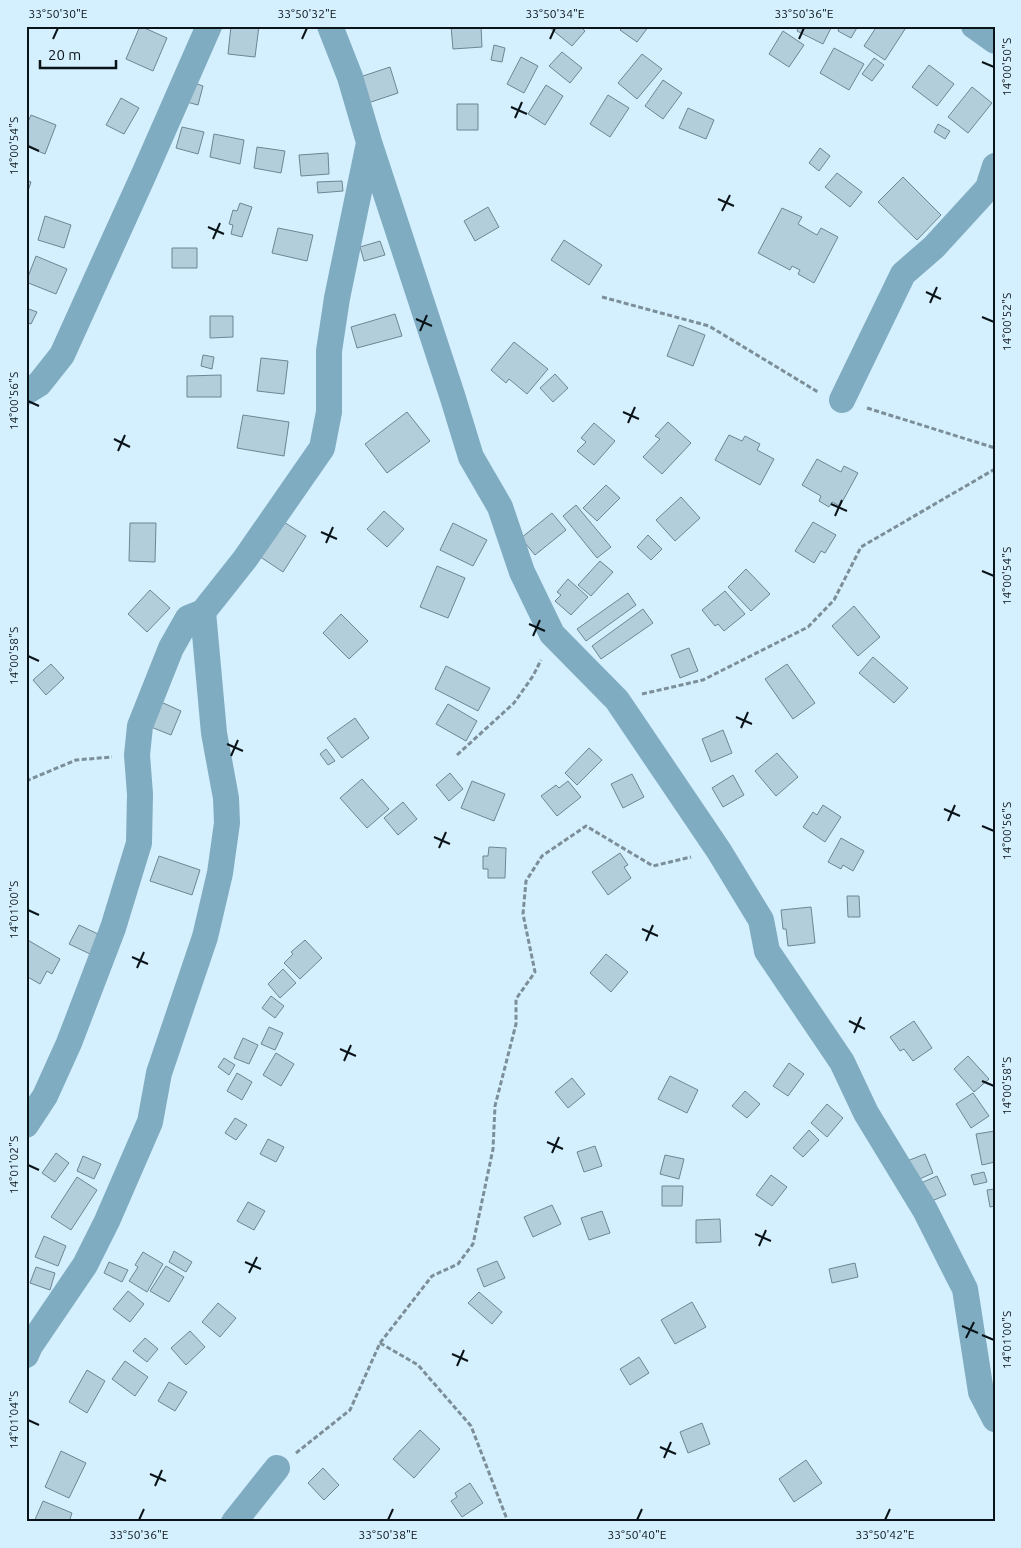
<svg xmlns="http://www.w3.org/2000/svg" width="1021" height="1548" viewBox="0 0 1021 1548" font-family="Ubuntu,sans-serif">
<style>
.building{fill:#b3cedb;stroke:#6d8692}
.lines{fill:none;stroke-linecap:round;stroke-linejoin:round}
.path{stroke:#7c8f99;stroke-width:3;stroke-dasharray:5 2.5;stroke-linecap:butt}
.street{stroke:#80acc1;stroke-width:26}
.ticks{fill:none;stroke:#0a1318;stroke-width:2}
.neatline{fill:none;stroke:#0a1318;stroke-width:2}
.ticks-label{font-size:12px;text-anchor:middle;fill:#0a1318}
</style>
<rect width="100%" height="100%" fill="#d4effd"/>
<path class="building" d="M140,26L167,38L153,71L126,59Z
M231,26H259L255,57L228,54Z
M451,26H481L482,47L453,49Z
M580,26L585,31L572,46L549,27Z
M624,26H649L637,42L620,30Z
M799,26H832L823,44L797,31Z
M840,26H858L851,38L838,31Z
M877,26H907L885,60L864,46Z
M783,31L804,45L789,67L769,54Z
M494,45L505,48L502,62L491,60Z
M834,48L864,64L849,90L820,73Z
M562,52L582,68L570,83L549,66Z
M642,54L662,69L637,99L618,83Z
M521,57L538,66L524,93L507,84Z
M874,58L884,65L872,81L862,74Z
M929,65L954,84L937,106L912,87Z
M390,67L398,93L368,103L360,77Z
M663,80L682,93L663,119L645,106Z
M189,81L203,86L198,105L183,101Z
M546,85L563,96L545,125L528,114Z
M972,87L992,103L968,133L948,117Z
M608,95L629,108L610,137L590,124Z
M121,98L139,108L124,134L106,125Z
M457,104H478V130H457Z
M688,108L714,120L706,139L679,128Z
M31,115L56,125L45,154L26,146V127Z
M938,124L950,131L945,139L934,132Z
M182,127L204,132L198,154L176,148Z
M214,134L244,140L240,164L210,157Z
M257,147L285,151L281,173L254,168Z
M820,148L830,156L819,171L809,163Z
M328,153L329,174L301,176L299,155Z
M837,173L862,192L850,207L825,187Z
M903,177L941,215L917,240L878,202Z
M26,180L31,182L26,197Z
M342,181L343,191L318,193L317,182Z
M240,203L252,207L242,237L231,234L233,225L229,224L233,210L237,211Z
M488,207L499,227L475,241L464,221Z
M782,208L802,217L798,224L817,235L821,228L838,237L814,283L798,274L800,270L792,266L790,270L758,253Z
M45,216L71,225L64,248L38,240Z
M278,228L313,235L307,261L272,253Z
M564,240L602,265L589,285L551,260Z
M380,241L385,255L364,261L360,247Z
M172,248H197V268H172Z
M36,256L67,269L56,294L26,282Z
M26,308L37,312L31,324L26,322Z
M395,314L402,336L357,348L351,327Z
M210,316H233V337L210,338Z
M679,325L705,335L693,366L667,356Z
M514,342L548,369L527,394L509,379L506,383L491,370Z
M203,355L214,357L212,369L201,366Z
M261,358L288,361L284,394L257,391Z
M555,374L568,388L553,402L540,388Z
M221,375V397H187V376Z
M407,412L430,441L387,473L365,444Z
M243,415L289,422L284,456L237,448Z
M668,422L691,443L662,474L643,457L660,439L655,436Z
M594,423L615,441L594,465L577,451L586,442L581,438Z
M729,435L742,441L745,436L760,444L757,450L774,459L760,485L715,460Z
M817,459L841,472L844,466L858,473L840,506L832,502L829,507L819,501L821,496L802,485Z
M606,485L620,498L597,521L583,508Z
M681,497L700,518L675,541L656,520Z
M576,505L611,547L597,558L563,516Z
M384,511L404,529L387,547L367,529Z
M552,513L566,530L535,555L521,538Z
M279,519L306,536L283,572L256,554Z
M813,522L836,535L825,553L821,551L814,563L795,551Z
M130,523H156L155,562L129,561Z
M453,523L487,540L473,566L440,550Z
M648,535L662,549L651,560L637,547Z
M600,561L613,572L591,596L578,585Z
M437,566L465,578L448,618L420,607Z
M746,569L770,594L751,611L728,587Z
M568,579L588,597L571,615L555,601L561,595L557,592Z
M150,590L170,608L147,632L128,614Z
M725,591L745,614L724,631L718,624L715,626L702,610Z
M628,593L636,605L586,641L577,629Z
M854,606L880,637L858,656L832,626Z
M643,609L653,623L601,659L592,646Z
M341,614L368,641L349,659L323,633Z
M689,648L698,671L680,678L671,655Z
M873,657L908,688L894,703L859,673Z
M51,664L64,678L46,695L33,680Z
M787,664L815,703L793,719L765,679Z
M446,666L490,688L478,711L435,689Z
M161,702L181,711L171,735L151,727Z
M448,704L477,721L466,741L436,724Z
M355,718L369,738L342,758L327,738Z
M723,730L732,753L711,762L702,739Z
M589,748L602,760L577,785L565,773Z
M326,749L335,761L328,765L320,754Z
M777,753L798,777L776,796L755,771Z
M450,773L463,789L449,801L436,785Z
M632,774L644,797L623,808L611,784Z
M733,775L744,795L723,807L712,788Z
M362,779L389,809L367,828L340,798Z
M472,781L505,794L494,821L461,808Z
M568,781L581,797L557,816L541,796L556,785L559,788Z
M403,802L417,819L398,835L384,818Z
M823,805L841,817L825,842L803,827L813,812L817,815Z
M841,838L864,851L853,871L843,865L841,869L828,862Z
M489,847L506,848L505,878H488V869H483V856H488Z
M620,853L628,865L624,867L631,878L608,895L592,872Z
M159,856L200,870L192,895L150,881Z
M847,896H859L860,917H848Z
M811,907L815,943L788,946L786,929H783L781,910Z
M79,925L100,935L90,954L69,944Z
M26,939L60,959L52,974L47,971L40,984L26,976Z
M305,940L322,958L300,979L284,963L293,954L291,952Z
M606,954L628,972L611,992L590,973Z
M283,969L296,983L280,998L268,984Z
M271,996L284,1006L275,1018L262,1008Z
M914,1021L932,1048L913,1061L904,1049L900,1051L890,1037Z
M269,1027L283,1033L275,1050L261,1044Z
M243,1038L258,1045L249,1064L234,1058Z
M276,1053L294,1064L281,1086L263,1075Z
M968,1056L989,1079L974,1092L954,1069Z
M224,1058L235,1065L229,1075L218,1067Z
M789,1063L804,1074L788,1096L773,1086Z
M237,1073L252,1082L242,1100L227,1091Z
M670,1076L698,1090L687,1113L658,1099Z
M572,1078L585,1094L568,1108L555,1092Z
M745,1091L760,1104L747,1118L732,1106Z
M973,1093L989,1116L971,1128L956,1104Z
M827,1104L843,1118L827,1137L811,1123Z
M235,1118L247,1125L236,1140L225,1133Z
M809,1130L819,1140L803,1157L793,1148Z
M995,1131V1162L982,1165L976,1134Z
M268,1139L284,1147L276,1162L260,1154Z
M595,1146L602,1166L584,1172L577,1152Z
M56,1153L69,1163L55,1182L42,1173Z
M925,1154L933,1173L915,1181L907,1161Z
M665,1155L684,1159L679,1179L660,1174Z
M83,1156L101,1164L94,1179L77,1171Z
M984,1172L987,1182L974,1185L971,1175Z
M771,1175L787,1187L772,1206L756,1195Z
M937,1176L946,1195L927,1203L919,1184Z
M77,1177L97,1190L71,1230L51,1217Z
M662,1186H683L682,1206H662Z
M995,1189V1206L990,1207L987,1190Z
M248,1202L265,1211L254,1230L237,1221Z
M552,1205L561,1224L533,1237L524,1217Z
M602,1211L610,1233L589,1240L581,1218Z
M720,1219L721,1242L696,1243V1220Z
M44,1236L66,1246L58,1266L35,1257Z
M174,1251L192,1262L186,1272L169,1262Z
M143,1252L163,1264L147,1292L129,1281L138,1267L135,1265Z
M497,1261L505,1278L484,1287L477,1269Z
M109,1262L128,1270L122,1282L104,1273Z
M855,1263L858,1277L832,1283L829,1269Z
M166,1266L184,1277L169,1302L150,1291Z
M36,1267L55,1273L50,1290L30,1283Z
M128,1291L144,1304L130,1322L113,1309Z
M479,1292L502,1312L492,1324L468,1303Z
M692,1302L706,1327L675,1344L661,1320Z
M218,1303L236,1318L220,1337L202,1322Z
M190,1331L205,1347L186,1365L171,1348Z
M145,1338L158,1349L147,1362L133,1351Z
M639,1357L649,1373L630,1385L620,1369Z
M125,1361L148,1377L135,1396L112,1379Z
M87,1370L105,1381L87,1413L69,1402Z
M169,1382L187,1392L175,1411L158,1401Z
M702,1423L710,1444L688,1453L680,1432Z
M420,1430L440,1449L414,1478L393,1459Z
M61,1451L86,1463L69,1498L45,1487Z
M806,1460L822,1483L794,1502L779,1479Z
M323,1468L339,1485L324,1500L308,1483Z
M470,1483L483,1503L462,1517L451,1501L457,1497L455,1493Z
M43,1501L72,1513L69,1522H34Z"/>
<g class="lines">
<path class="path" d="M602,297L709,326L818,392
M867,408L995,448
M642,694L703,680L808,627L834,600L861,547L995,469
M457,755L514,703L533,676L541,660
M26,781L76,760L112,757
M380,1343L418,1365L471,1426L508,1522
M296,1453L350,1410L380,1343L432,1276L458,1264L473,1244L493,1149L495,1106L516,1024V999L535,972L523,914L526,881L542,856L586,826L653,866L691,857"/>
<path class="street" d="M330,26L350,77L369,142L452,395L471,457L500,507L522,572L552,634L617,700L719,851L761,920L767,951L842,1062L866,1113L925,1210L965,1289L981,1392L995,1419
M974,26L995,41
M26,392L39,384L62,355L144,174L209,26
M842,400L903,274L934,247L988,188L995,166
M26,1125L45,1096L69,1043L113,928L139,843L140,794L137,755L140,726L171,648L188,618L203,612L245,559L322,448L329,412V351L337,298L369,143
M26,1355L30,1346L85,1265L107,1221L150,1122L159,1073L205,937L220,873L227,823L226,798L214,733L203,612
M234,1522L277,1468"/>
</g>
<path class="ticks" d="M53,39L58,28M302,39L307,28M550,39L555,28M799,39L804,28M982,62L994,67M511,107L527,114M515,118L522,102M28,146L39,151M718,199L734,206M722,211L730,195M208,227L224,234M213,239L220,223M926,292L941,299M930,303L937,287M982,317L994,322M416,319L432,326M420,331L427,315M28,401L39,406M623,412L639,419M628,423L635,407M114,439L130,447M118,451L125,435M831,504L847,511M835,516L842,500M321,532L337,539M326,543L333,527M982,571L994,576M529,624L545,631M533,636L540,620M28,656L39,661M736,717L752,724M741,728L748,712M227,744L243,751M231,756L238,740M944,809L960,816M948,821L955,805M982,826L994,831M434,837L450,844M439,848L446,832M28,910L39,915M642,929L658,936M646,941L653,925M132,957L148,964M137,968L144,952M849,1021L865,1029M854,1033L861,1017M340,1049L356,1056M344,1061L351,1045M982,1081L994,1086M547,1142L563,1149M552,1153L559,1137M28,1165L39,1170M755,1234L771,1241M759,1246L766,1230M245,1262L261,1269M249,1273L257,1257M962,1326L978,1333M982,1335L994,1340M966,1338L974,1322M452,1354L468,1361M457,1366L464,1350M28,1420L39,1425M660,1447L676,1454M664,1458L671,1442M150,1474L166,1481M155,1486L162,1470M139,1520L144,1509M388,1520L393,1509M637,1520L642,1509M885,1520L890,1509"/>
<rect width="1021" height="1548" fill="none" stroke="#d4effd" stroke-width="55"/>
<path d="M40 60v8h76v-8" fill="none" stroke="#0a1318" stroke-width="2.5"/>
<text x="48" y="60" font-size="15" fill="#0a1318" stroke="#d4effd" stroke-width="4" paint-order="stroke">20 m</text>
<rect x="28" y="28" width="966" height="1492" class="neatline"/>
<g class="ticks-label">
<text x="58" y="18">33°50'30"E</text>
<text x="307" y="18">33°50'32"E</text>
<text x="555" y="18">33°50'34"E</text>
<text x="804" y="18">33°50'36"E</text>
<text transform="translate(1007 67) rotate(-90)" y="4">14°00'50"S</text>
<text transform="translate(14 146) rotate(-90)" y="4">14°00'54"S</text>
<text transform="translate(1007 322) rotate(-90)" y="4">14°00'52"S</text>
<text transform="translate(14 401) rotate(-90)" y="4">14°00'56"S</text>
<text transform="translate(1007 576) rotate(-90)" y="4">14°00'54"S</text>
<text transform="translate(14 656) rotate(-90)" y="4">14°00'58"S</text>
<text transform="translate(1007 831) rotate(-90)" y="4">14°00'56"S</text>
<text transform="translate(14 910) rotate(-90)" y="4">14°01'00"S</text>
<text transform="translate(1007 1086) rotate(-90)" y="4">14°00'58"S</text>
<text transform="translate(14 1165) rotate(-90)" y="4">14°01'02"S</text>
<text transform="translate(1007 1340) rotate(-90)" y="4">14°01'00"S</text>
<text transform="translate(14 1420) rotate(-90)" y="4">14°01'04"S</text>
<text x="139" y="1539">33°50'36"E</text>
<text x="388" y="1539">33°50'38"E</text>
<text x="637" y="1539">33°50'40"E</text>
<text x="885" y="1539">33°50'42"E</text>
</g>
</svg>
